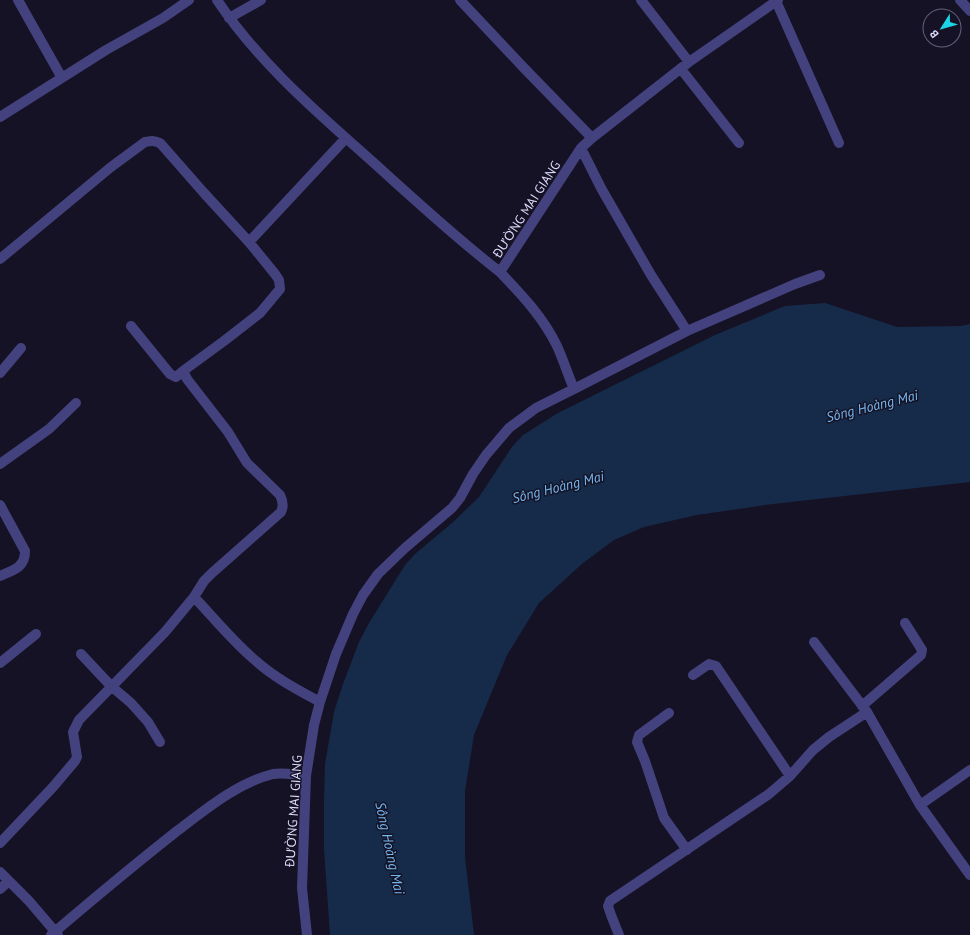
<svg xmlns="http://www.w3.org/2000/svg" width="970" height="935" viewBox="0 0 970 935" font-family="'PT Sans',sans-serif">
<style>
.water{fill:#162b4a}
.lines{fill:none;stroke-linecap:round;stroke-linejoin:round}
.minor{stroke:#44427e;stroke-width:10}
.labels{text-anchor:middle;stroke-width:3;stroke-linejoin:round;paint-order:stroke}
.street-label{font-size:13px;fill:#dddafb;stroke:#151225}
.water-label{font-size:14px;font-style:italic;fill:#73b7ef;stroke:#151225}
</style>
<rect width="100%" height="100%" fill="#151225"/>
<path class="water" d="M825,303L897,327L961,326L970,324V482L773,504L697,515L644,527L614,540L583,563L539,603L507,655L474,735L465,791V857L474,935H330L324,849V804L325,764L334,712L343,684L359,642L369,623L405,565L415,554L452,523L479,497L512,447L523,435L558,413L715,335L785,306Z"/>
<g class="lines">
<path class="minor" d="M18,0L62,78
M217,0C259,63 318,113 374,163C415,200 456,238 500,272
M460,0L524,68L592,138
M641,0L689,62
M960,0L970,11
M776,1L839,143
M229,18L261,0
M681,69L739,143
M0,117L106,50L163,18L189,0
M581,148L601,188L651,275L687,331
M0,259L111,167L145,142C151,141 156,140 161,144L204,193L249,242
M131,326L170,374L176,377L183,371
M0,373L21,348
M574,389L687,331L795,284L820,275
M0,464L49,429L76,403
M0,505L25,551C25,568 13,570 0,576
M194,597L204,581L212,573L281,512C284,506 283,501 280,495L247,463L228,432L187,379L183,371L224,341L260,313L280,289L279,280L275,274L249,242L346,138
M814,642L867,712L920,805L970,875
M81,654L111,686L131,703L148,722L160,742
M0,663L36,634
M693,675L709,664L716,666L790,776
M862,706L921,655L922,650L905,623
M669,713L639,735L637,742L645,761L664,818L687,850
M920,805L970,770
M0,843L53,787L75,761L77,757L73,732L79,720L165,632L194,597C214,618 233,642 256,661C275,678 298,690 320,702
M0,872L29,901L58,935
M0,889L9,881
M51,935C92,900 134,865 177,831C206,809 237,783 273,774C283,772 295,775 306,776
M307,935L302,888L306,776L314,725L320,702L336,654L353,614L363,595L378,574L405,548L452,508L460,498L473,474L486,455L509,428L536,408L574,389C568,375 563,359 557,346C543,317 521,294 500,272L581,148L592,138L689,62L778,0
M619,935L611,915L608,906L610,901L769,794L790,776L813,750L829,737L867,712"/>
</g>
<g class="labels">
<g class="street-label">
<text transform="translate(526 209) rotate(-57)" y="5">ĐƯỜNG MAI GIANG</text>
<text transform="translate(293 811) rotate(-86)" y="5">ĐƯỜNG MAI GIANG</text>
</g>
<g class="water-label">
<text transform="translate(872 406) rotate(-14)" y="5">Sông Hoàng Mai</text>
<text transform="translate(558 487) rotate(-14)" y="5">Sông Hoàng Mai</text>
<text transform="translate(390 848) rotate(78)" y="5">Sông Hoàng Mai</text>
</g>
</g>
<g transform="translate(942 28) rotate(233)"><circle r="19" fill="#151225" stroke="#65627b"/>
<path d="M0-3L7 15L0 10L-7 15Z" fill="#1bd4e5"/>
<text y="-6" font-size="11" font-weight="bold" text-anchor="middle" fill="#dddafb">B</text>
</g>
</svg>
